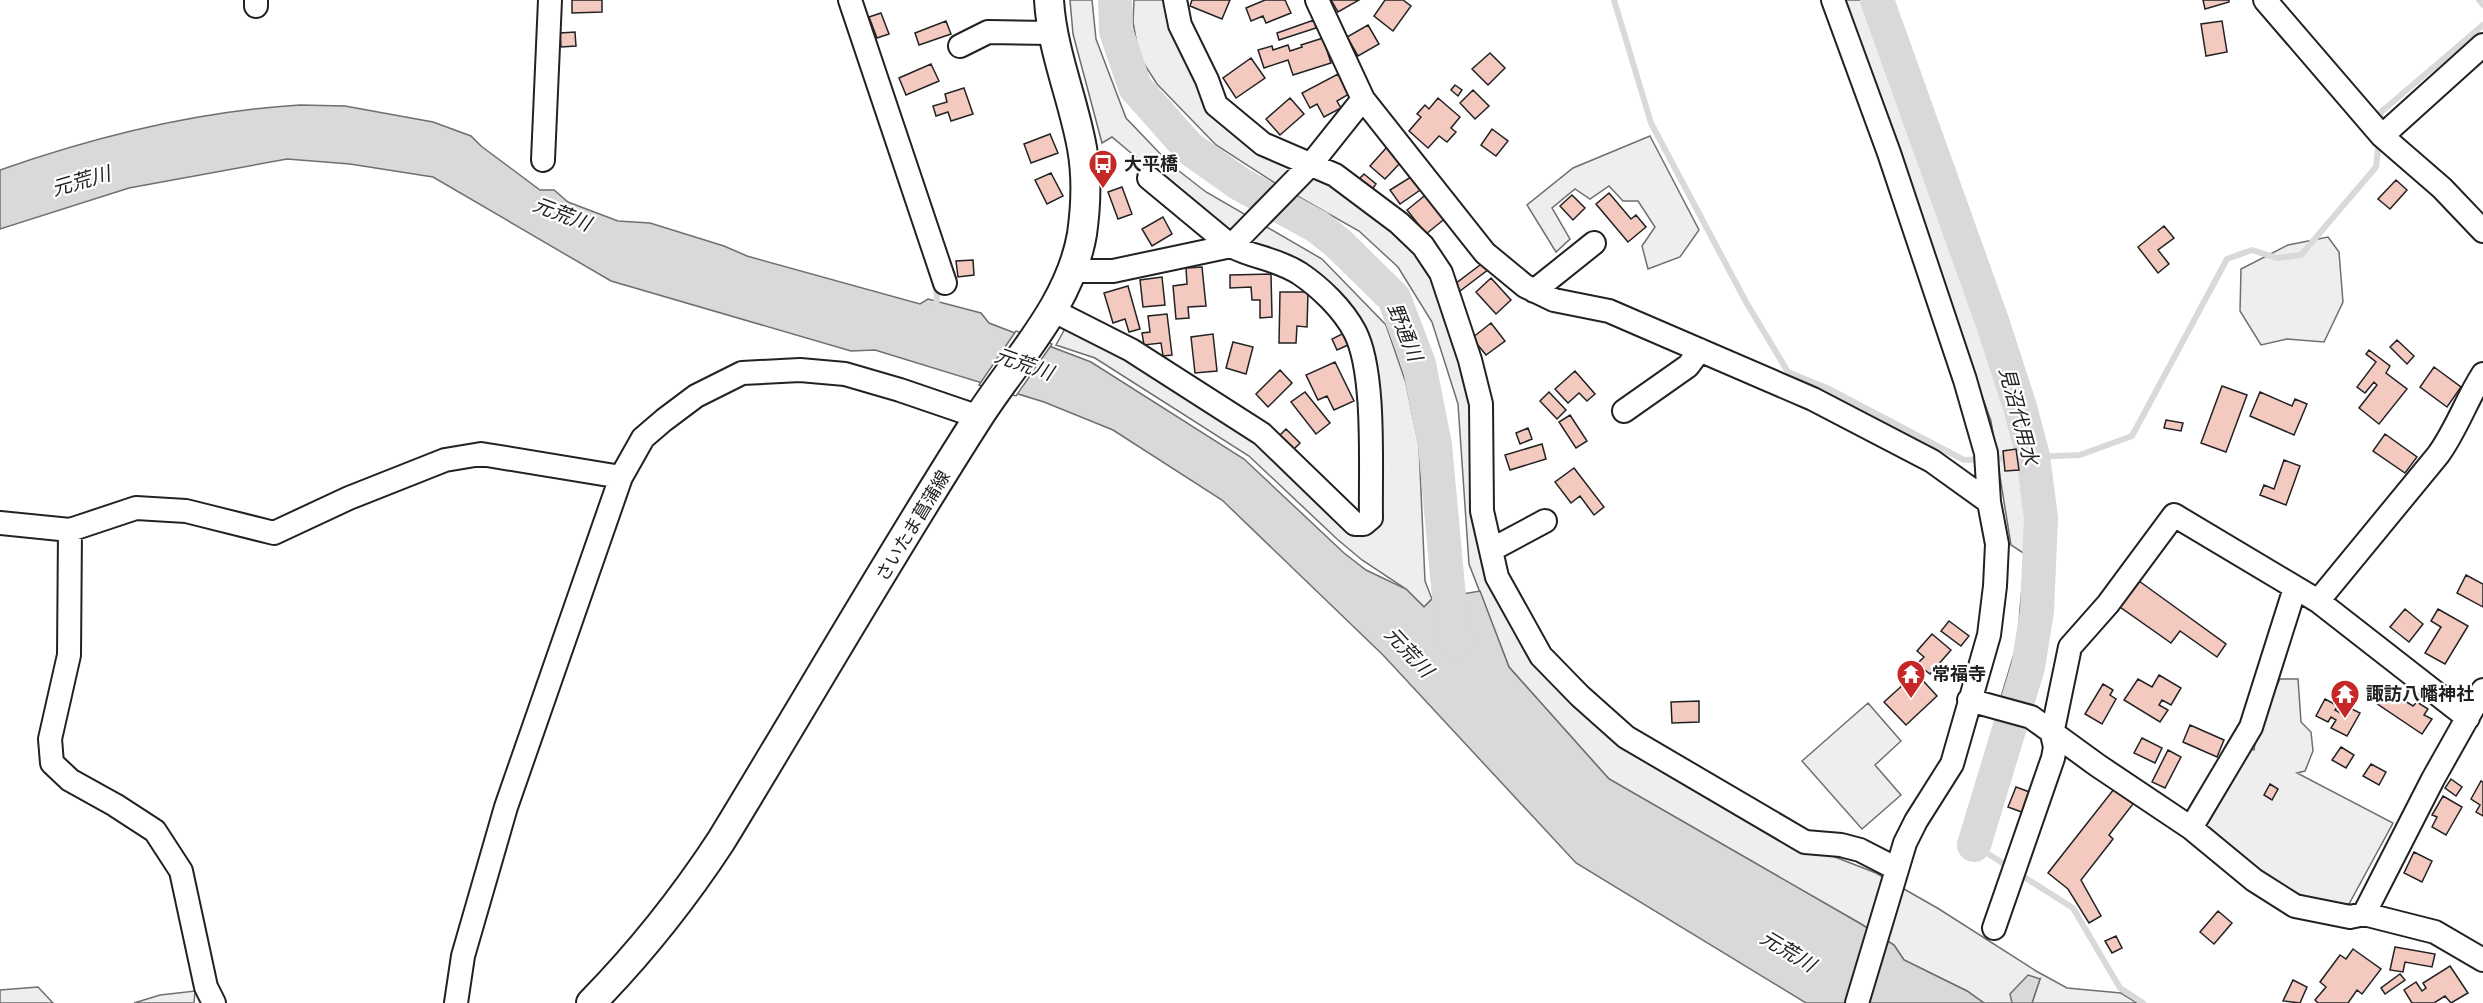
<svg xmlns="http://www.w3.org/2000/svg" width="2483" height="1003" viewBox="0 0 2483 1003" font-family="Karla,'Noto Sans JP',sans-serif">
<style>
.green{fill:#eee;stroke:#6f6f6f;stroke-width:1.5}
.water{fill:#d9d9d9;stroke:#6f6f6f;stroke-width:1.5}
.pier{fill:#fff;stroke:#6f6f6f;stroke-width:1.5}
.lines{fill:none;stroke-linecap:round;stroke-linejoin:round}
.stream{stroke:#d9d9d9;stroke-width:6}
.river{stroke:#d9d9d9;stroke-width:34}
.building{fill:#f3c9c0;stroke:#222;stroke-width:1.5}
.minor-casing{stroke:#222;stroke-width:26}
.major-casing{stroke:#222;stroke-width:32}
.minor{stroke:#fff;stroke-width:22}
.major{stroke:#fff;stroke-width:28}
.labels{text-anchor:middle;stroke-width:4.5;stroke-linejoin:round;paint-order:stroke}
.poi-label{font-size:18px;font-weight:bold;fill:#222;stroke:#fff;text-anchor:start}
.street-label{font-size:18px;fill:#222;stroke:#fff}
.water-label{font-size:20px;font-style:italic;fill:#222;stroke:#fff}
</style>
<rect width="100%" height="100%" fill="#fff"/>
<path class="green" d="M1070,0H1092L1096,39L1126,118L1170,164L1206,192L1322,259L1386,325L1406,383L1419,446L1425,581L1432,599L1424,607L1406,589L1362,560L1337,539L1249,456L1095,358L1056,345L1067,325L1254,435L1368,527L1372,373L1344,304L1229,236L1112,137L1102,143L1073,34Z
M1134,0H1167L1216,115L1299,163L1411,239L1444,292L1475,405L1488,574L1619,738L1830,855L1876,873L1939,909L2036,971L2067,988L2121,993L2137,1003H2032L2040,979L2012,1003H1984L1967,991L1904,960L1894,945L1861,924L1609,779L1509,667L1469,564L1458,404L1432,322L1398,267L1359,231L1278,185L1216,145L1157,84L1139,56L1133,22Z
M1844,0H1867L2019,442L2028,500L2029,603L2009,699L2001,697L2017,644L2025,554L2011,545L1991,421L1920,224Z
M1650,136L1699,230L1680,257L1648,269L1642,246L1655,227L1638,201H1623L1609,186L1590,199L1575,189L1552,208L1570,239L1556,252L1527,205L1573,168Z
M2328,237L2339,252L2343,302L2324,342L2287,339L2261,345L2240,311L2241,269L2288,245Z
M2280,679H2298L2301,722L2311,732L2313,751L2305,771L2297,773L2393,823L2349,904C2292,906 2245,861 2204,828L2247,747L2254,750L2258,723Z
M1868,703L1901,741L1875,765L1901,795L1862,829L1802,761Z
M38,987L53,1003H0V990Z
M195,991L194,1003H134L160,995Z"/>
<path class="water" d="M300,105L345,106L433,122L471,136L481,146L540,190H554L568,202L618,221L650,223L724,246L747,256L920,304L928,299L981,313L989,323L1091,362L1244,459L1344,553L1366,570L1406,589L1424,607L1432,599L1480,591L1509,667L1609,779L1861,924L1894,945L1904,960L1967,991L1984,1003H1806L1576,863L1383,655L1222,500L1113,430L1044,402L875,350L851,351L611,281L433,177L350,164L287,159L129,188L0,229V170C94,137 200,111 300,105Z
M2028,975L2040,979L2032,1003H2012L2010,994Z"/>
<path class="pier" d="M1016,331L1052,344L1016,396L979,385Z"/>
<g class="lines">
<path class="stream" d="M1614,0L1651,123L1746,302L1788,372L1827,388L1964,460L2080,455L2132,436L2227,259L2252,250L2277,258L2301,255L2376,167L2379,141
M2479,0L2483,5
M2380,124L2381,112L2483,25
M934,282L937,295L936,308
M1974,845L2009,867
M2018,873L2073,908L2120,988L2143,1003"/>
<path class="river" d="M1115,0L1116,31L1135,87L1189,148L1240,184L1318,227L1339,244L1394,298L1419,364L1435,445L1449,597L1456,641
M1877,0L1992,321L2020,407L2033,456L2041,518L2037,611L2028,667L1974,845"/>
</g>
<path class="building" d="M572,0H602V12L572,13Z
M1192,0H1230L1222,19L1190,6Z
M1265,0H1285L1291,13L1266,23L1263,16L1251,21L1246,8Z
M1331,0H1359L1338,12Z
M1385,0H1403L1411,6L1393,31L1374,16Z
M2203,0H2229V2L2205,9Z
M881,13L889,34L877,38L869,17Z
M1314,20L1316,28L1279,40L1277,33Z
M946,21L951,34L919,45L915,33Z
M2222,21L2227,52L2206,56L2201,24Z
M1368,25L1379,44L1358,56L1347,37Z
M575,32L576,46L561,47L560,33Z
M1323,38L1331,63L1293,75L1288,60L1264,68L1258,50L1272,46L1273,50L1288,45L1290,51L1302,47L1301,45Z
M1490,53L1505,68L1488,85L1472,69Z
M1251,58L1265,78L1236,98L1223,78Z
M931,64L939,81L906,95L899,78Z
M1338,74L1349,94L1337,101L1341,108L1324,117L1317,104L1310,108L1302,93Z
M1455,85L1462,90L1458,96L1451,90Z
M964,88L973,114L951,121L948,112L936,116L933,106L947,102L945,94Z
M1473,90L1489,106L1475,119L1460,103Z
M1290,98L1304,114L1280,135L1266,119Z
M1438,98L1460,117L1451,128L1456,132L1447,142L1439,136L1428,148L1409,131L1421,117L1417,114L1425,105L1429,109Z
M1492,129L1508,141L1496,156L1481,145Z
M1050,134L1058,153L1031,163L1024,144Z
M1387,147L1402,161L1385,179L1370,166Z
M1051,173L1063,196L1047,204L1035,180Z
M1364,174L1376,184L1371,191L1358,180Z
M1414,175L1423,188L1400,204L1390,190Z
M2396,180L2407,190L2390,209L2378,199Z
M1122,187L1132,214L1118,219L1108,192Z
M1428,193L1447,217L1426,234L1407,210Z
M1609,193L1631,219L1636,215L1646,227L1628,242L1596,204Z
M1572,195L1585,208L1573,220L1560,206Z
M1163,217L1172,234L1152,246L1142,229Z
M2164,226L2174,238L2158,250L2169,264L2158,273L2138,247Z
M973,260L974,275L958,277L956,261Z
M1484,262L1489,269L1460,291L1455,284Z
M1202,267L1206,306L1188,307L1189,318L1176,319L1173,286L1187,284L1186,268Z
M1271,274L1272,317L1260,318V300H1252L1251,287L1230,288V275Z
M1162,277L1165,305L1143,307L1140,280Z
M1491,278L1511,300L1496,314L1476,292Z
M1128,286L1140,329L1129,332L1125,319L1113,323L1104,293Z
M1280,292H1308L1307,327L1297,326L1296,343H1279Z
M1167,314L1172,355L1163,356L1161,343L1144,345L1142,333L1150,332L1148,316Z
M1491,323L1505,341L1486,355L1472,338Z
M1344,333L1348,345L1337,350L1332,339Z
M1213,334L1217,371L1195,373L1191,337Z
M2397,340L2414,356L2407,364L2390,347Z
M1233,342L1253,347L1246,374L1226,368Z
M2369,350L2390,366L2386,373L2407,389L2379,424L2359,408L2377,385L2374,382L2365,393L2357,387L2376,362L2366,354Z
M1335,362L1354,401L1334,410L1327,396L1318,400L1306,375Z
M2434,367L2461,387L2447,407L2420,387Z
M1280,370L1292,383L1268,407L1256,394Z
M1575,371L1595,394L1587,401L1579,393L1568,403L1555,389Z
M2222,386L2247,395L2226,452L2201,443Z
M1305,392L1330,423L1316,434L1291,402Z
M1549,392L1566,410L1557,419L1540,401Z
M2260,392L2292,406L2295,399L2307,404L2294,435L2250,416Z
M1570,415L1587,441L1576,448L1559,422Z
M2166,420L2183,423L2181,431L2164,428Z
M1528,428L1532,439L1520,444L1516,433Z
M1286,429L1300,443L1293,450L1279,436Z
M2385,434L2417,457L2405,473L2373,451Z
M1542,444L1546,459L1510,470L1505,455Z
M2016,449L2019,470L2005,471L2003,451Z
M2284,460L2300,466L2286,505L2260,495L2264,485L2274,489Z
M1574,468L1604,507L1594,515L1580,496L1571,503L1555,482Z
M2466,575L2483,584V607L2457,593Z
M2139,581L2226,644L2217,657L2180,631L2171,643L2120,607Z
M2405,609L2423,624L2409,642L2390,627Z
M2438,609L2468,626L2445,664L2425,653L2441,627L2431,621Z
M1949,621L1969,636L1961,646L1941,631Z
M1932,634L1951,650L1930,674L1917,664L1924,657L1917,651Z
M1916,673L1937,696L1906,725L1884,702Z
M2159,675L2181,688L2171,705L2162,700L2159,705L2168,710L2160,722L2124,700L2138,679L2152,687Z
M2103,684L2113,690L2110,695L2116,699L2102,724L2085,714Z
M2386,689L2413,706L2417,702L2428,709L2424,715L2432,719L2422,734L2376,703Z
M2325,699L2338,706L2335,710L2344,715L2348,707L2360,713L2347,736L2331,728L2336,720L2331,717L2328,722L2316,716Z
M1699,701V722L1672,723L1671,702Z
M2190,725L2224,740L2217,757L2183,742Z
M2142,738L2162,748L2155,763L2134,753Z
M2341,747L2354,755L2346,768L2332,760Z
M2168,750L2181,757L2165,788L2152,782Z
M2371,764L2386,772L2379,785L2363,776Z
M2451,779L2462,787L2456,796L2445,788Z
M2481,781L2483,782V816L2476,812L2480,805L2471,799Z
M2270,784L2278,789L2272,800L2264,795Z
M2016,787L2035,794L2027,814L2008,807Z
M2114,789L2133,804L2109,835L2113,839L2081,880L2101,916L2089,923L2068,889L2048,873Z
M2443,796L2462,807L2446,835L2432,827L2437,817L2432,815Z
M2414,852L2432,861L2422,882L2404,873Z
M2218,911L2232,923L2214,944L2200,932Z
M2116,936L2122,948L2112,953L2105,941Z
M2395,947L2435,954L2432,967L2405,962L2403,972L2390,970Z
M2353,949L2381,969L2362,994L2357,990L2348,1003H2318L2315,1000L2326,987L2320,982L2340,955L2346,959Z
M2450,966L2468,993L2451,1003L2445,996L2434,1003H2412L2404,990L2416,982L2422,991L2426,988L2423,983Z
M2400,974L2405,980L2385,994L2381,988Z
M2293,980L2307,987L2300,1003L2283,1001Z"/>
<g class="lines">
<g class="minor-casing">
<path id="minor" d="M256,0V6
M850,0L945,283
M1175,0L1180,25L1207,80L1216,105L1263,144L1335,175L1399,223L1423,246L1441,273L1470,360L1481,404L1482,511L1497,577L1541,656L1580,696L1626,737L1805,842L1841,845L1860,850L1897,869
M1317,0L1363,99L1485,253L1525,286L1554,300L1609,311L1813,399L1932,461L1989,502
M1833,0L1889,153L1965,380L1986,453L1989,502L1997,544L1995,586L1989,635L1952,764L1916,821L1905,843L1857,1003
M2265,0L2382,136L2442,188L2483,231
M960,46L988,32L1053,33
M2382,136L2483,45
M543,160L550,0
M1072,271H1113L1231,246L1312,163L1363,99
M1534,291L1594,243
M1052,310L1131,350L1262,434L1355,524H1364L1371,518C1370,470 1376,373 1355,332C1343,309 1320,287 1299,273C1275,258 1254,258 1231,246L1149,178
M1624,411L1688,366L1700,350
M0,523L70,530L136,508L186,511L274,533L349,498L445,460L481,454L621,477
M70,530L69,655L50,739L52,763L70,780L115,805L155,831L181,871L206,987L214,1003
M1491,550L1545,521
M2318,601L2438,455C2457,429 2466,400 2483,374
M1969,700L2031,717L2097,765L2191,828L2254,880L2295,906L2350,917L2364,914L2435,932L2483,960
M2191,828L2251,727L2295,588
M2364,914L2433,779L2483,690
M1994,928L2053,758L2055,747L2052,734L2070,647L2108,604L2174,515L2318,601L2468,718
M456,1003L463,956L506,807L621,477L643,438L664,420L696,396L742,373L800,370L845,374L900,390L979,417"/>
</g>
<g class="major-casing">
<path id="major" d="M591,1003C642,951 681,902 721,841C807,700 889,557 978,418C1015,360 1070,305 1082,234C1086,206 1087,176 1082,148C1073,98 1052,51 1049,0"/>
</g>
<use href="#minor" class="minor"/>
<use href="#major" class="major"/>
</g>
<defs>
<g id="bus-pin" transform="scale(1.5)"><path d="M0 17L-7.5 6A9.5 9.5 0 1 1 7.5 6Z" fill="#c62828" stroke="#fff"/><path d="M-5-6H5V4H4V6H2V4H-2V6H-4V4H-5ZM-3.5-4V0h7V-4ZM-3.5 1.2v1.5H-2V1.2ZM2 1.2v1.5H3.5V1.2Z" fill="#fff"/></g>
<g id="temple-pin" transform="scale(1.5)"><path d="M0 17L-7.5 6A9.5 9.5 0 1 1 7.5 6Z" fill="#c62828" stroke="#fff"/><path d="M0-6L5-2H3V0L6.5 2.5H4V6H1.5V3h-3V6H-4V2.5H-6.5L-3 0V-2H-5Z" fill="#fff"/></g>
</defs>
<g fill-rule="evenodd">
<use href="#bus-pin" x="1103" y="164"/>
<use href="#temple-pin" x="1911" y="674"/>
<use href="#temple-pin" x="2345" y="694"/>
</g>
<g class="labels">
<g class="poi-label">
<text x="1124" y="170">大平橋</text>
<text x="1932" y="680">常福寺</text>
<text x="2366" y="700">諏訪八幡神社</text>
</g>
<g class="street-label">
<text transform="translate(913 526) rotate(-59)" y="6">さいたま菖蒲線</text>
</g>
<g class="water-label">
<text transform="translate(81 181) rotate(-16)" y="7">元荒川</text>
<text transform="translate(562 214) rotate(21)" y="7">元荒川</text>
<text transform="translate(1405 332) rotate(68)" y="7">野通川</text>
<text transform="translate(1024 364) rotate(19)" y="7">元荒川</text>
<text transform="translate(2019 416) rotate(75)" y="7">見沼代用水</text>
<text transform="translate(1409 652) rotate(47)" y="7">元荒川</text>
<text transform="translate(1788 951) rotate(31)" y="7">元荒川</text>
</g>
</g>
</svg>
